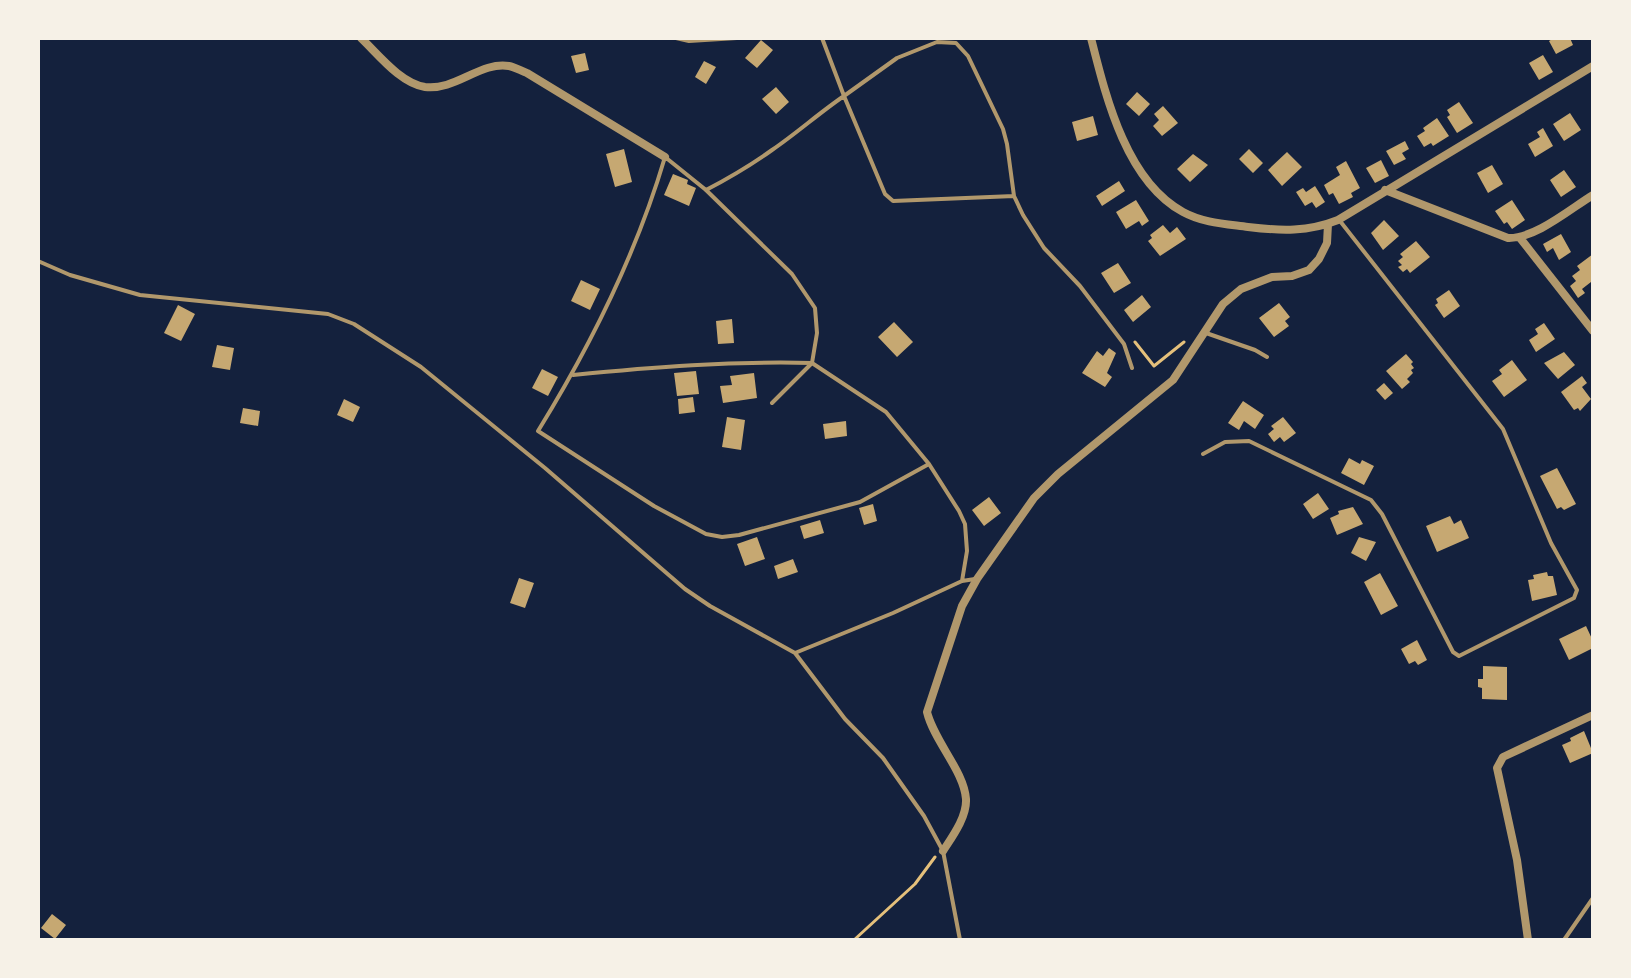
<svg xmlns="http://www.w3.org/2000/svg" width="1631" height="978" viewBox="0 0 1631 978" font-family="'Alegreya Sans',sans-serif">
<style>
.building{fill:#c6a872}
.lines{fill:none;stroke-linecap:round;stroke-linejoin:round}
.path{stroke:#e5c07b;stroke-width:3}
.service{stroke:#b1986c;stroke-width:4}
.minor{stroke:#b1986c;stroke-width:8}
</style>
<rect width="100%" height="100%" fill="#14213d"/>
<path class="building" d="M1554,38H1570L1573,45L1556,54L1549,41Z
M761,40L773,50L757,68L745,58Z
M585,53L589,70L576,73L571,56Z
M1543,55L1553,72L1539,80L1529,63Z
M704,61L716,67L706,84L695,77Z
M776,87L789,102L776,114L762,99Z
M1137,92L1150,104L1139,116L1126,104Z
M1459,102L1473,123L1457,133L1447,117L1450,115L1447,110Z
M1163,106L1178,123L1162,136L1153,126L1159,120L1154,114Z
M1570,113L1581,130L1564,141L1553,124Z
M1093,116L1098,135L1077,141L1072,122Z
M1437,118L1449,136L1433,146L1431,143L1424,147L1417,136L1425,131L1423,128Z
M1543,128L1553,146L1535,157L1528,144L1540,137L1537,132Z
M1405,141L1409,149L1402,153L1406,159L1394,165L1386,151Z
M624,149L632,182L615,187L606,154Z
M1249,149L1263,163L1253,173L1239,159Z
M1287,152L1302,167L1282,186L1268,170Z
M1193,154L1208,165L1190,182L1177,169Z
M1381,160L1389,176L1375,183L1366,168Z
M1346,161L1360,188L1351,193L1353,197L1339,204L1333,193L1329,195L1324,185L1340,175L1336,167Z
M1492,165L1503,184L1488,193L1477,173Z
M1564,170L1576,187L1561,197L1550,180Z
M673,174L688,180L687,184L696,188L689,206L664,195Z
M1119,181L1125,191L1102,206L1096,196Z
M1315,186L1325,202L1316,208L1312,202L1305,206L1296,192L1303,188L1306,192Z
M1136,200L1149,221L1142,226L1139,221L1126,229L1116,212Z
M1512,200L1525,220L1512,229L1507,222L1504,224L1495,211Z
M1384,220L1399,236L1383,250L1371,233Z
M1163,225L1170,233L1177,227L1186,239L1160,256L1148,241L1152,238L1150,235Z
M1561,234L1571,252L1559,260L1553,248L1547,252L1543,244Z
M1416,241L1430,257L1410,273L1407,269L1403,272L1398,267L1402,265L1398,261L1403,257L1400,254Z
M1593,254V285L1591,282L1582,289L1585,293L1578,298L1570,286L1576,281L1572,276L1580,270L1577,266Z
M1118,263L1131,283L1114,293L1101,273Z
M581,280L600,289L590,310L571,301Z
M1449,290L1460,306L1444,318L1435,305L1438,303L1436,299Z
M1142,295L1151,307L1133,322L1124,310Z
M1279,303L1290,317L1285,321L1289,326L1274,337L1259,318Z
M178,305L195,314L181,341L164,333Z
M732,319L734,343L718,344L716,321Z
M894,322L913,342L897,357L878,337Z
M1544,323L1555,339L1536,352L1529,340L1538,334L1535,329Z
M217,345L234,348L230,370L212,367Z
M1109,348L1116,353L1107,373L1112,377L1105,387L1082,373L1097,351L1103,356Z
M1564,352L1575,365L1558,379L1544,363Z
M1406,354L1413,362L1411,364L1414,368L1411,370L1413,373L1407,379L1410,382L1402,389L1386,371Z
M1512,360L1527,380L1504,397L1492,381L1502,374L1499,370Z
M542,369L558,377L548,396L532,388Z
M696,371L699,394L677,396L674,373Z
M754,373L757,398L723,403L720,386L732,385L730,376Z
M1582,376L1587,383L1582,387L1591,399L1580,411L1578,408L1574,410L1561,392Z
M1384,383L1393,393L1385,400L1376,390Z
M693,397L695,412L679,414L678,399Z
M344,399L360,407L353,422L337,415Z
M1243,401L1264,415L1255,429L1244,421L1239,430L1228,423Z
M243,408L260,411L258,426L240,423Z
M727,417L745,420L741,450L722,447Z
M1283,417L1296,433L1284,442L1280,437L1274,442L1268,434L1274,429L1271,426Z
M846,421L847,436L825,439L823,424Z
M1349,458L1360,464L1362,460L1374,466L1364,485L1341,473Z
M1557,468L1576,504L1564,510L1561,507L1557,509L1540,476Z
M1318,493L1329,509L1313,519L1303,504Z
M989,497L1001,513L984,526L972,510Z
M873,504L877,521L864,525L859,508Z
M1353,507L1363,524L1337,535L1330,518L1339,514L1338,511Z
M1450,516L1454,524L1461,520L1469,538L1437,552L1426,526Z
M820,520L824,533L804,539L800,526Z
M757,537L765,559L745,566L737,544Z
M1359,537L1376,542L1366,561L1351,553Z
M793,559L798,572L778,579L774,566Z
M1547,572L1548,576H1553L1557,595L1532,601L1528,580L1534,579L1533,575Z
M1380,573L1398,606L1381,615L1364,582Z
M519,578L534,583L525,608L510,603Z
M1586,626L1593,641V648L1569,660L1559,639Z
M1417,640L1427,660L1418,665L1415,661L1409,664L1401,649Z
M1483,666L1507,667V700L1482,699V688L1478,687V679H1483Z
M1584,731L1593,753L1570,763L1562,745L1571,741L1570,738Z
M52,914L66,925L55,939L41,928Z"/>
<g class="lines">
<path class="path" d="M1135,342L1154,366L1184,342
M854,940L915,884L935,857"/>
<path class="service" d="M676,38L689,41L737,38
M706,190C729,178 751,165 772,150C797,133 819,113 844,96L822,38
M1014,196L893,201L885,194L844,96L897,58L937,42L956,43L968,56L1003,129L1007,144L1014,196L1023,215L1044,248L1080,286L1124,344L1132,368
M38,261L70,275L140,295L328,314L354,324L421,367L545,468L685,589L710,606L795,653L845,719L883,758L924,816L943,851L960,940
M1206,333L1255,350L1267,357
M573,375C653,367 731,361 812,363
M772,403L812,363
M1203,454L1225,442L1249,441L1371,500L1382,514L1453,652L1459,656L1574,598L1577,590L1551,543L1503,429L1340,221
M929,464L860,502L739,535L722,537L706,534L654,506L538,431C591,345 636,255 665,157L706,190L792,274L815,308L817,333L812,363L886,412L929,464L959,511L965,524L967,551L962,581
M795,653L893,613L962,581L975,579
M38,939L39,940
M1564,940L1593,898"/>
<path class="minor" d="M361,38C378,54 400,83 425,87C455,91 481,61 509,66C515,67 521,71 527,73L665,157
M1091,38C1106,97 1126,181 1183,212C1203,223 1226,224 1248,227C1281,231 1308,232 1338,220L1593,66
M1385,190L1508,238C1535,239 1570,209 1593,195
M1520,238L1593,331
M943,851C952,837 967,817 966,799C964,771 934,741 927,712L962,606L977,579L1034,498L1058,474L1173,380L1223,304L1241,289L1272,277L1292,276L1309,270L1319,259L1327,243L1328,224
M1528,940L1517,860L1497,768L1503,757L1593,715"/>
</g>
<rect width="1631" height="978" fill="none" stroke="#f6f1e7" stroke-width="80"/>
</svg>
